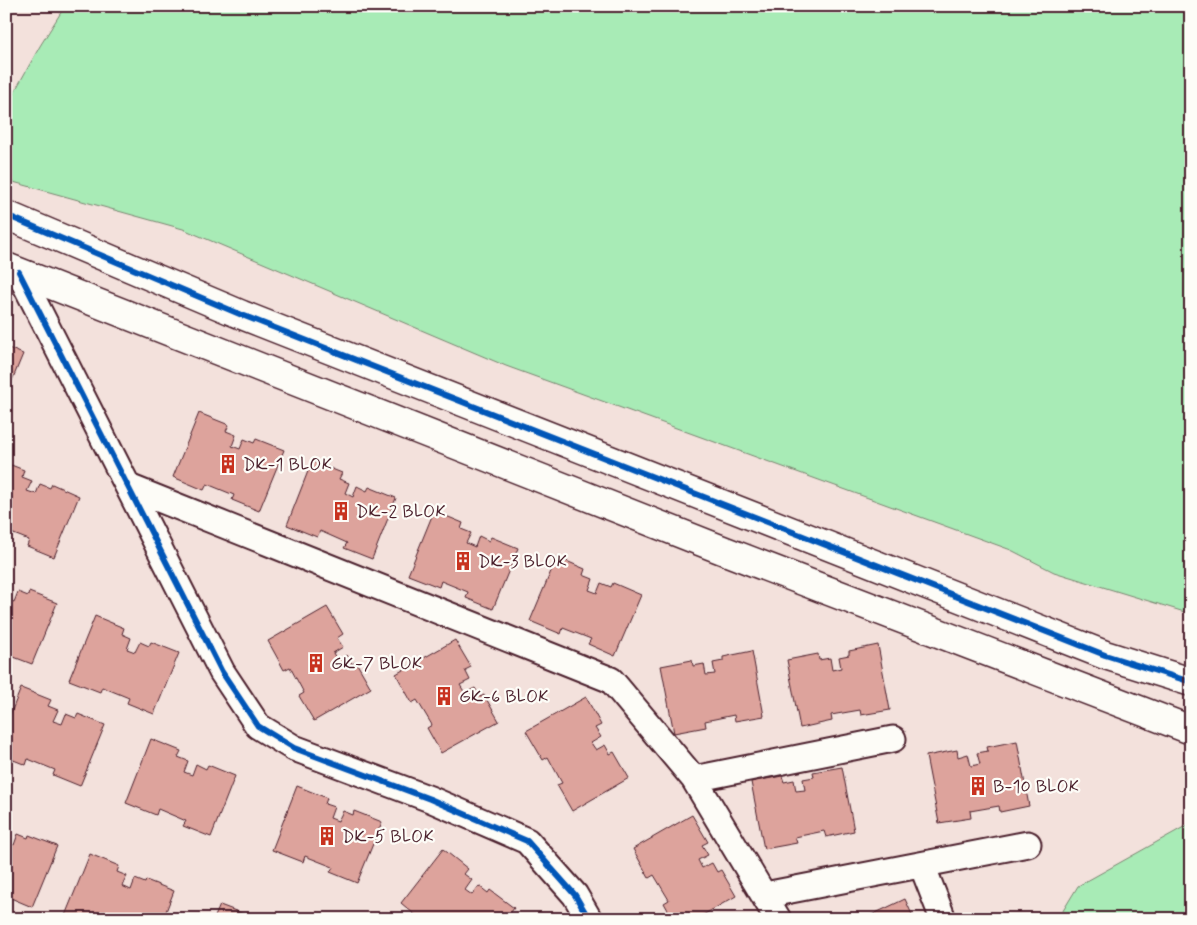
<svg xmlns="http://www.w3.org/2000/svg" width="1197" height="925" viewBox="0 0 1197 925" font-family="Mynerve,sans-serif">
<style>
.green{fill:#a8ebb6;stroke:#798570}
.building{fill:#dda39c;stroke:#4a1f2b}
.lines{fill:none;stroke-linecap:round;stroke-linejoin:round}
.street-casing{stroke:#4a1f2b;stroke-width:29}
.secondary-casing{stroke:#4a1f2b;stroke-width:31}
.street{stroke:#fdfcf7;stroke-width:25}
.secondary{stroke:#fdfcf7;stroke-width:28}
.cycleway-casing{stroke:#fdfcf7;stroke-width:9}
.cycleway{stroke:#0057b8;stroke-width:6}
.labels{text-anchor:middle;stroke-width:4.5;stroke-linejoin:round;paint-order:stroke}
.poi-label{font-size:18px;fill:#4a1f2b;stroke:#fdfcf7;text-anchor:start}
</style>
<rect width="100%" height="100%" fill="#f3e1dc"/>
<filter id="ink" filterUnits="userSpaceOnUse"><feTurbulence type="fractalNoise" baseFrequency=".02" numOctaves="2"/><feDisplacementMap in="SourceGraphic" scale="10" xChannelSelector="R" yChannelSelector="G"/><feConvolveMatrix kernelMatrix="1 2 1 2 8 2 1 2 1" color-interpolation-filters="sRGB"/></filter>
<g filter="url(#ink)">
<path class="green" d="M65,6H1191V614L1054,572L1011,550L506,366L183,229L6,180V107L40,46Z
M1191,823V919H1058L1078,886Z"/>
<path class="building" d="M6,347L23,354L6,395Z
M199,413L229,425L226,431L236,435L232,446L240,449L244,439L254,443L256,439L284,450L259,511L232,500L234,495L207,484L204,490L173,477Z
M312,461L342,473L339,479L349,483L345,493L353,497L357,486L367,491L369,487L396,498L372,559L344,548L347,543L320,531L317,537L287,525Z
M6,463L24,470L22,477L32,481L27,491L36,494L40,484L50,488L52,484L79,496L54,557L27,546L29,540L6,531Z
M434,511L463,523L461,529L471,533L466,543L475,547L479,536L489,541L491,537L518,548L493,609L466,598L468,592L441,581L439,587L408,575Z
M557,557L585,569L583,575L593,579L589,590L597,593L601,583L611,587L613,583L641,595L615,656L588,644L591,639L563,628L561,634L530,621Z
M18,592L28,596L29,592L57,603L32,664L6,654V599L14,602Z
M327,607L343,634L337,638L343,647L333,653L337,660L347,655L352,664L356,662L371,688L314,721L299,696L304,693L290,667L284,670L268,641Z
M95,616L124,628L122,634L131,638L127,649L135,652L140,642L149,646L151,642L179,653L154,714L127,703L129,698L102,687L100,692L69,680Z
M455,640L471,667L465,670L470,680L460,685L465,693L475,688L480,697L484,695L499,721L441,753L427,728L432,725L417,700L412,703L396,674Z
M878,645L890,710L861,715L860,710L831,715L832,721L800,728L787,660L818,654L819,660L830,658L832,670L841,668L839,657L849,655V651Z
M752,651L764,716L735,721L734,715L705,721L706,727L674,733L661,666L692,660L693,666L704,664L706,675L715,674L713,663L723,661V657Z
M21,688L51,700L48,706L58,710L53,721L62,724L66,714L76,718L78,714L105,725L80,786L53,775L55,770L28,759L26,765L6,757V725Z
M586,697L601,725L595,728L601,737L591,743L596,750L605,745L610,754L614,752L629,778L572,811L557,785L562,783L548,757L543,760L526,731Z
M151,739L181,751L178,757L188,761L184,772L192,775L196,764L206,769L208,765L235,776L211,837L183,826L186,821L158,809L156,815L126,803Z
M1017,741L1029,806L1000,812L999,806L970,811L971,818L939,823L926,756L957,750L958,757L968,754L971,766L980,764L977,753L988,751L987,747Z
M842,767L854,831L826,837L824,831L795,837L797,843L764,849L751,782L782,776L784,782L794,780L796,791L805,790L803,779L814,777L813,772Z
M297,786L327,798L325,804L334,807L330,818L338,821L343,811L353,815L354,811L382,822L357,883L330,872L333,867L305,856L303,862L272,850Z
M692,815L708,842L702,845L708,855L698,860L702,868L712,863L717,872L721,870L736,896L696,919H673L664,903L669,900L654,875L649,878L633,849Z
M18,834L28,838L29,835L57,846L32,907L6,896V842L14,845Z
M443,849L468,869L464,874L472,880L465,890L472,895L479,886L488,893L490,890L514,908L506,919H420L401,903Z
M90,854L119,866L117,872L127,876L122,886L131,890L135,879L145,883L146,880L174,891L163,919L64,918Z
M905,899L914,919H863Z
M220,905L249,916L248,919H214Z"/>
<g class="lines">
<g class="street-casing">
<path id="street" d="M19,272L222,672L258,726L294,748L430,799L527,841L575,895L589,919
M129,487L611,680L694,779L778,919
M694,779L893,739
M922,865L943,919
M765,895L1028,844"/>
</g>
<g class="secondary-casing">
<path id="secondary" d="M6,215L242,315L1105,655L1191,682
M6,267L725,551L1191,730"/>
</g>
<use href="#street" class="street"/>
<use href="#secondary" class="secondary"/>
<g class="cycleway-casing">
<path id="cycleway" d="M6,215L242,315L1105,655L1191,682
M19,272L222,672L258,726L294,748L430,799L527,841L575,895L589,919"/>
</g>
<use href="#cycleway" class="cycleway"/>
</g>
</g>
<defs>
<g id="building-bare" transform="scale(1.5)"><path d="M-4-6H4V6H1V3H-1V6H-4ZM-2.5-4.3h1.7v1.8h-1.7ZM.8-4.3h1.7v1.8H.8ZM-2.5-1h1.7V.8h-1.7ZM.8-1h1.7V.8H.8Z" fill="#c8321e" stroke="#fdfcf7" stroke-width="2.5" paint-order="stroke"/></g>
</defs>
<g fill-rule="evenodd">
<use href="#building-bare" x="228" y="464"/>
<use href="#building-bare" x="341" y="511"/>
<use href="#building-bare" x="463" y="561"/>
<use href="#building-bare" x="316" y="663"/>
<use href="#building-bare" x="444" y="696"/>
<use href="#building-bare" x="978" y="786"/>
<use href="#building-bare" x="327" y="836"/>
</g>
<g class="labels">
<g class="poi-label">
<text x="243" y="470">DK-1 BLOK</text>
<text x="356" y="517">DK-2 BLOK</text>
<text x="478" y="567">DK-3 BLOK</text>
<text x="331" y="669">GK-7 BLOK</text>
<text x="459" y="702">GK-6 BLOK</text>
<text x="993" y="792">B-10 BLOK</text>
<text x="342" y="842">DK-5 BLOK</text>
</g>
</g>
<rect width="1197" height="925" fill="none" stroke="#fdfcf7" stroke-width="25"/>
<rect x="12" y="12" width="1172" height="900" fill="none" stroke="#4a1f2b" stroke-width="2" filter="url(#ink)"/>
</svg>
